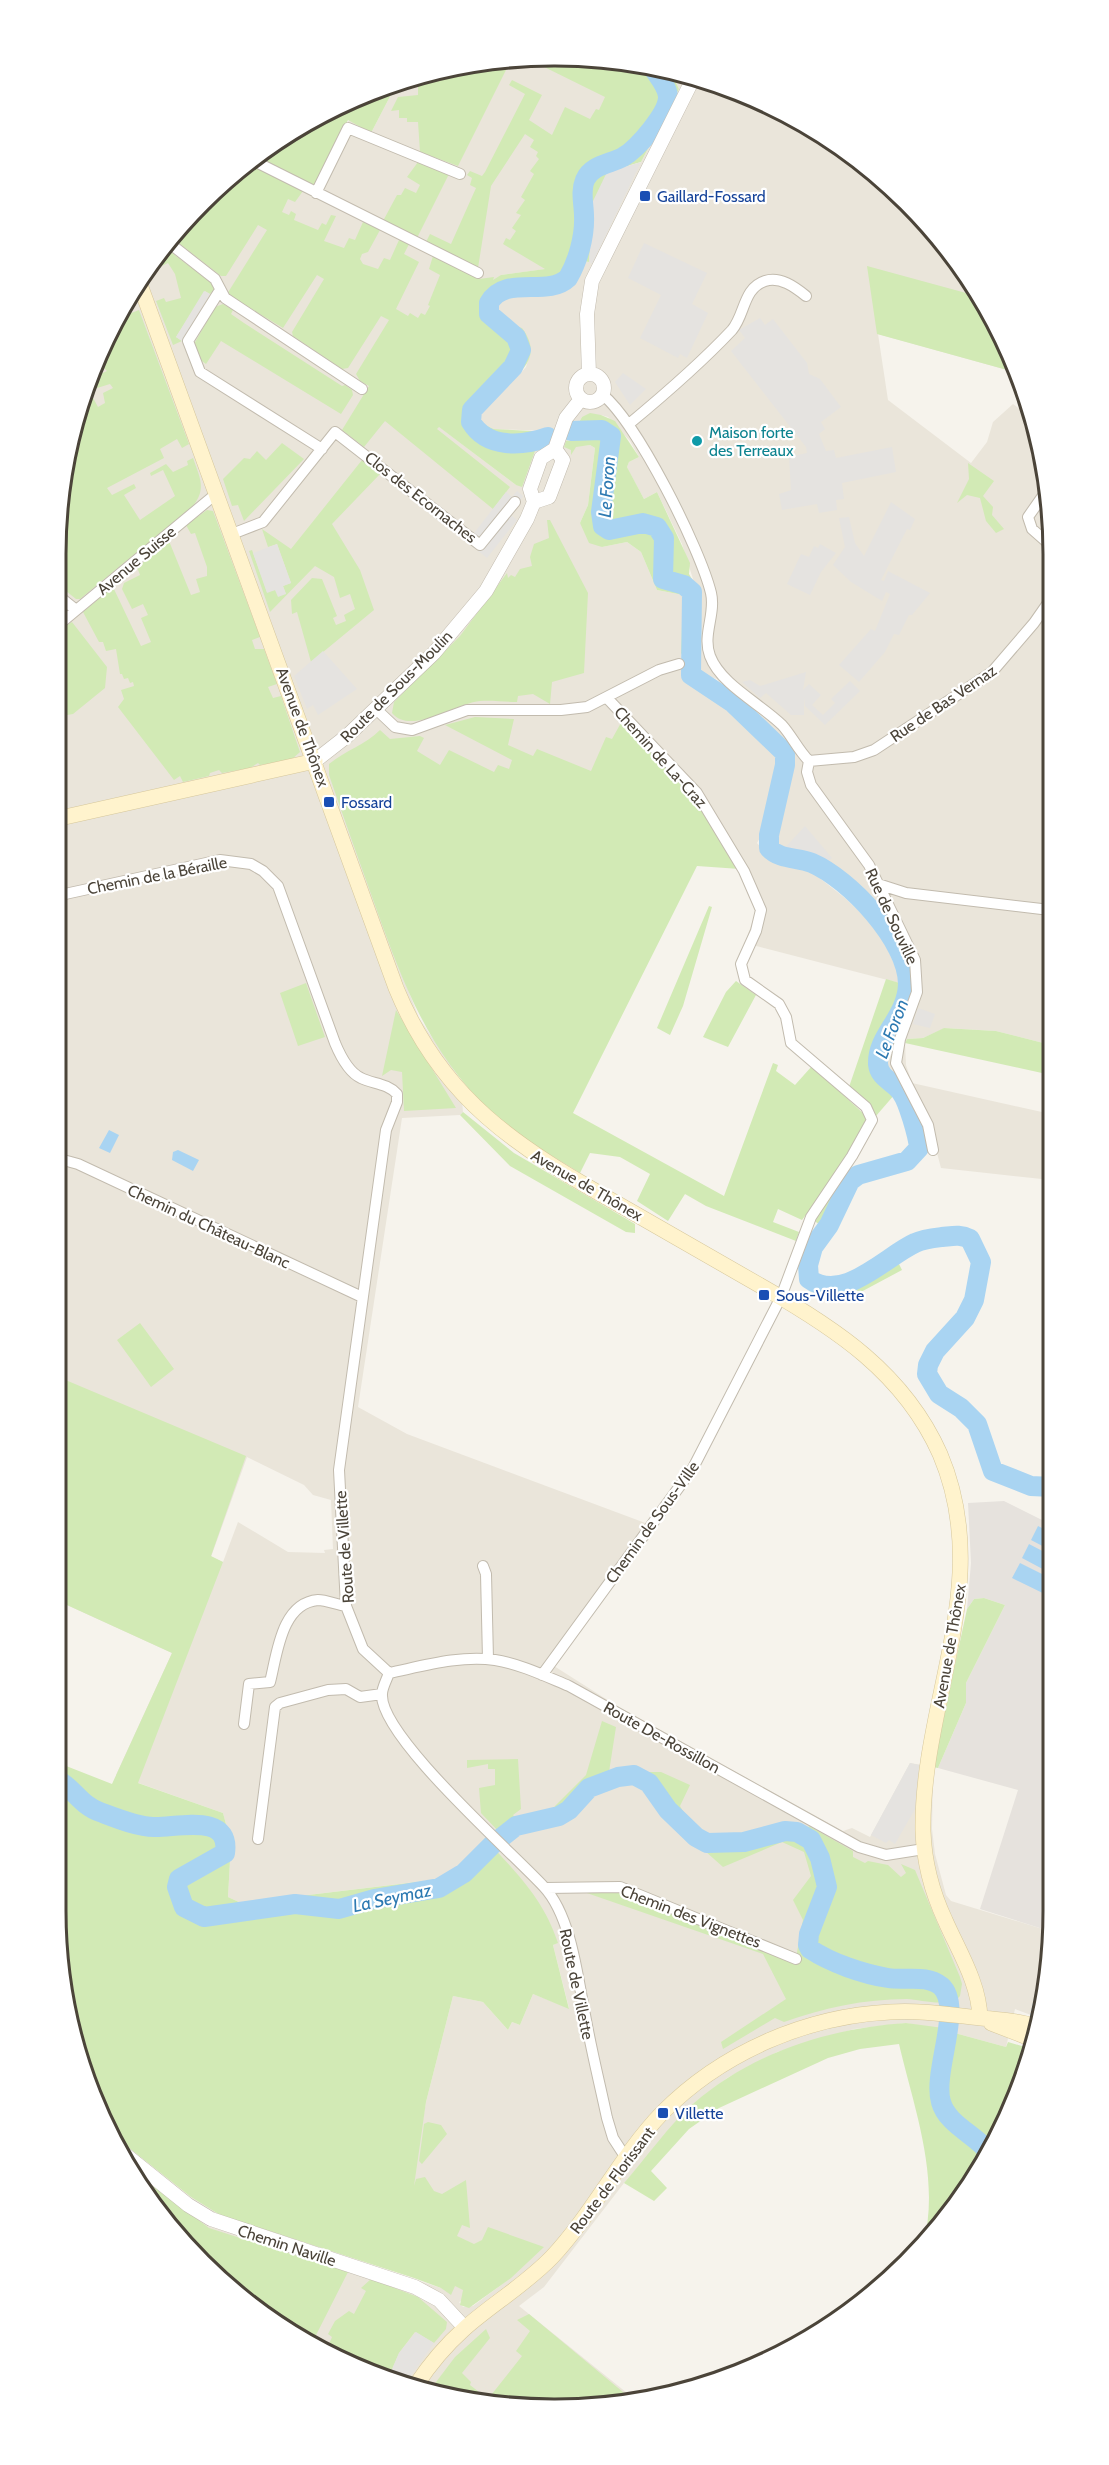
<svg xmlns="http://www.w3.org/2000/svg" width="1109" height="2465" viewBox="0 0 1109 2465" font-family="Cabin,sans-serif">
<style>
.residential{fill:#eae5da;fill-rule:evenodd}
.industrial{fill:#e6e2dd}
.green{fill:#d2eab5}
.parking{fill:#e5e3e0}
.water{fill:#a9d4f2}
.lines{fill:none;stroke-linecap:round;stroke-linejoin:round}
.river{stroke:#a9d4f2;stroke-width:20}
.minor-casing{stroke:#c2bbae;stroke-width:12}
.tertiary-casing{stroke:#c2bbae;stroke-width:15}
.secondary-casing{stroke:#d6c79b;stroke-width:16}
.minor{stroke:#fff;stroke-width:10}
.tertiary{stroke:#fff;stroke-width:14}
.secondary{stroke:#fff3cd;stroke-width:15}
.transit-dot{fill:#1a4fb4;stroke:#fff;stroke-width:2}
.culture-dot{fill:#0f9aa8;stroke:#fff;stroke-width:2}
.labels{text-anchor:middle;stroke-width:4.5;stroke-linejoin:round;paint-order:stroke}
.transit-label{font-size:16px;fill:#164399;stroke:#fff;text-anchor:start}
.culture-label{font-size:16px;fill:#0d838f;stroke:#fff;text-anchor:start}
.street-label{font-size:16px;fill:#4b4439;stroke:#fff}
.water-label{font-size:18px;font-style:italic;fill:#2e7ab2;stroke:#fff}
.rim{fill:none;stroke:#4b4439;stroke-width:3}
</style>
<rect width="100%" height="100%" fill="#f6f3ec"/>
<path class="residential" d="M522,57L620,60L615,147L546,269L501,275L438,426L516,485L535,451L540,449L550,431L494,429L478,422L477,413L496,393L519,375L526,367L531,351L515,326L495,308L504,297L539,295L562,290L580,273L583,261L589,262L590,243L641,162L679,89L671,72L715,82L858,158L950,250L1015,363L1018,373L878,334L888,400L971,463L987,442L993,422L1013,404L1025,413L1024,395L1049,489L1051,1045L996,1031L945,1028L923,1038L907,1039L905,1043L906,1065L912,1083L1051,1114V1180L941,1168L937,1153L926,1151L928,1141L922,1124L888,1068L884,1055L890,1036L909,1004L911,976L906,957L886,918L873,902L806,855L782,852L773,845L772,836L791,766V751L725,692L717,679L701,674L693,669L700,648L696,637L698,595L682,544L657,492L644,499L631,475L627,467L629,462L639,457L630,441L608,417L601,415L582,417L564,447L590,445L595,448L588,505L580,523L602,547L627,542L641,552L657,590L683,595L681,653L686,678L732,709L780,756L765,829L757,843L771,859L803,865L845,898L879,930L903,984L745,943L755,914L754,901L712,822L379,915L419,1018L460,1079L463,1112L460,1115L402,1118L358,1407L407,1434L648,1524L554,1666L617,1706L843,1831L852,1828L870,1837L910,1763L933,1767L932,1829L935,1854L946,1895L951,1901L1046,1930L1031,2015L1015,2009L1006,2047L951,2032L906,2023L854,2029L777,2052L727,2078L693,2104L624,2183L544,2287L519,2306L637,2401L620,2405L457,2400L305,2342L179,2239L122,2160L109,2132L191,2197L220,2215L441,2288L412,2184L426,2102L453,1996L483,2002L508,2030L512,2022L520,2025L533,1994L569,2008L553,1945L557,1943L481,1862L453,1883L449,1878L241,1903L228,1897L231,1843L223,1813L116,1775L172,1653L56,1600V554L82,394L123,305L180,225L251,158L255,156L315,186L349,120L371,133L397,83L426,72ZM247,1457L304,1485L313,1495L331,1500L333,1549L324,1550L325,1553L288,1552L238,1522L223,1562L211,1557ZM509,2279L473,2306L463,2307L459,2302Z"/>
<path class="industrial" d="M1004,1501L1052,1525L1053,1907L1046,1930L980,1909L1018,1790L938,1768L966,1703V1683L1005,1605L984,1598L974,1599L967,1609L971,1563L968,1503Z"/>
<path class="green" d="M521,57L519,61L512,58L458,166L420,152L418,122H407V118H399V110L391,111L398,97L418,95V86H414V77L426,72Z
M524,57L620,60L647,66L659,84L663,101C654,127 638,147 612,156L630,155L652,141L641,162L607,172L592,228L589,262L583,261C573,299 537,296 504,297L495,308L515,326L522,328C545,359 518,374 497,392C490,398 484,406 477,413L478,422L494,429L550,432L543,449L535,451L522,487L516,485L439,427L437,429L510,487L493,509L385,421L364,447L342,430L369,386L360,381L356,374L389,320L381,316L348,368L342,369L293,336L292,332L324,279L317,275L283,328L227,294L267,230L258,225L226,276H221L171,237L180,225L231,177L234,178L247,162L303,191L295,202L288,199L282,212L289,215L291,211L296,214L294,220L318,230L322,223L326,225L331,215L336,216L324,241L344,248L349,238L355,240L363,222L380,230L368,252L362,254L360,259L363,264L378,269L384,258L390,260L399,240L409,244L404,254L419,262L396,309L408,316L410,313L418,318L421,313L425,315L430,306L428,305L440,275L429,269L433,256L479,279L494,277L493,280L501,275L545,269L503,244L506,238L510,240L516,231L512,228L521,215L516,213L525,200L521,197L534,174L530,171L539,159L536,156L538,152L530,147L534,140L525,134L491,186L478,268L426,242L430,234L451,244L476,188L470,185L472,178L467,175L470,171L482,176L485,172L525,94L509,85L512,80L542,95L529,120L552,135L565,107L590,119L596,109L599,110L605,97Z
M657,68L671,72L679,89L672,101Z
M397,83L371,133L348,120L315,186L255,156L334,107Z
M418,162L449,174L417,238L383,221L397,195H401L405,188L416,193L420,185L407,177Z
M164,247L213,284L214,290L210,294L205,291L176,337L182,341L173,345L156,301L164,298L166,302L181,298L175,274L168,263L151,271L149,267Z
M867,266L977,296L1015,363L1018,373L877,334Z
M223,304L233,310L231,314L244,323L342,386L345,385L352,390L353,395L341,414L221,341L206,364L199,359L194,344L215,307Z
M139,310L189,444L182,448L177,439L160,449L164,458L107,488L112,495L134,484L136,488L124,495L140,520L175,496L163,470L151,476L150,473L166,464L173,472L188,465L187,461L193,458C200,478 207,489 192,507L80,599H76L56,583V554L82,394L86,385L98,407L105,403L103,393L113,388L110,384L97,388L93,381L94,377L107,371L100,364L94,367L116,319Z
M590,413L601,415L615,421L639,457L629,462L627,467L644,499L657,492L690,563L689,574L696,586L668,577C667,559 675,536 660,521C642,513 617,531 605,521L604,511L615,435C609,421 592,424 578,424L582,417Z
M597,435L606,442L598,519L601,532C609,538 638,530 651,531C664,548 647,569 659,587L684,592L689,598L685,660L681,653L683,595L657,590L641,552L627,542L602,547L589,543L580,523L588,505L595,448L590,445L576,447L571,455V450L564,447L566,441Z
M282,443L304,459L244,521L238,505L232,506L223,479L244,458L250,459L257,451L266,460Z
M362,460L381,473L332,524L360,570L374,610L311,662L297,612L292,614L291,600L312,578L322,579L337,616L333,618L336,625L346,621L344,615L355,609L350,594L340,598L334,577L315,566L270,612L249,551L252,550L267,592L275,590L286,594L283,586L291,583L277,544L268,547L262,529L291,549Z
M968,463L994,481L983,496L993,507L992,515L1004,529L996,533L986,521L980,498L967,495L957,503L969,479Z
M207,510L213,511L260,637L252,640L255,649H264L277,684L268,687L273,698L281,696L300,752L291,760L260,765L258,763L250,768L222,773L219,770L210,773L209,776L183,782L180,776L174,780L118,707L124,699L121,690L134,686L133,682L130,683L128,678L124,679L122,674H120L116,649L106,651L103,642H99L83,612L113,587L141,646L151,642L141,618L148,615L143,604L132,609L122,589L124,583L140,575L137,567L169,541L191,595L200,592L196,579L207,576V567L195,533L191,534L186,525Z
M547,520H550L588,593L584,673L552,682L550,704L533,694L518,696L517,702C505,702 492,700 480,701C456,703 411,736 392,713L394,702L460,636L507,573L508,578L511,575L515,577L520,569L532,566L530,557L534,544L549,538Z
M72,622L107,667L105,688L73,714L56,717V644L65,636L64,627Z
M475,717L514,719L508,745L533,756L537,749L591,771L606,737L612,739L622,721L694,797L740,869L697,866L573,1113L724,1196L773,1063L778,1065L776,1071L795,1085L812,1066L866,1116L867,1121L838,1172L802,1220L778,1209L773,1222L799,1232L796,1241L706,1206L685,1194L668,1221L637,1201L650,1174L620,1157L590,1153L580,1173C549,1154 517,1137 490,1111C429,1052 404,986 376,908C360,863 344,819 329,775V764C346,750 365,745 380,730L390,739L420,736L424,738L417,751L440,765L449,750L494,772L498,765L509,769L512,760L445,725Z
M709,906L712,907L683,1006L670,1035L657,1028Z
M886,979L903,984C903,991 903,1001 901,1007C890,1036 845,1065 895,1094L876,1116L849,1087Z
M736,981L756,995L728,1047L703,1037L726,992Z
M306,983L325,1037L298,1046L280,993Z
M396,1010L456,1108L404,1111L402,1072L391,1070L382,1076Z
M944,1028L996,1031L1051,1045V1075L905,1043L907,1039L923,1038Z
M463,1112L514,1153L635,1224V1233L626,1232L510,1166L460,1115Z
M843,1175L849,1178L823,1227L813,1220Z
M894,1254L902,1270L859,1293L850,1281Z
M140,1323L174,1369L151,1387L117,1340Z
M56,1376L246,1456L211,1556L223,1562L138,1783L223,1813L231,1843L228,1897L241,1903L450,1878L454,1882L480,1862L492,1846C521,1878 544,1901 558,1943L553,1945L569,2009L533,1994L520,2025L512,2022L508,2030L483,2002L453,1996L426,2102L414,2186L416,2179L425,2177L434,2191L442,2194L466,2180L470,2228L462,2225L457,2236L474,2244L482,2240L488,2227L544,2247L511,2278L469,2308L460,2305L463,2290L455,2286L451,2295L441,2288L414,2278L220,2215L191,2197L109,2132L82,2071L56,1911V1762L112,1784L172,1653L56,1600Z
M984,1598L1005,1605L966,1683V1703L938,1768L933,1767L967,1609L974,1599Z
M602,1721L616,1727L609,1772H661L690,1785L680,1806C706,1852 748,1836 789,1822L806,1831L809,1826L853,1851V1857L865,1863L868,1861L888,1865L901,1877L906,1873L901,1864L915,1870L960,1977L962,1984L960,1996C950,2008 921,2000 907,1999C864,1999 824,2008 784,2022L775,2018L723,2049L721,2042L786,1999L763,1954L581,1891L618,1892L795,1963L803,1920L793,1900L811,1876L804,1852L782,1842L723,1867L678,1827L659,1786L610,1784L558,1820L550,1811L586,1775Z
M518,1759L521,1809L513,1815L517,1821L499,1832L481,1813L479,1788L495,1785V1769H488V1764L467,1768V1760Z
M906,2023L951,2029V2032L1006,2047L1008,2042L1025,2047L1011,2107L991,2150L988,2151L986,2160L930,2239L923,2245C941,2179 914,2108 899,2044L860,2049L828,2058L719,2108L689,2129L651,2171L667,2188L654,2201L624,2183C647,2157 668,2126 694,2103C753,2052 830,2028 906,2023Z
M428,2122L441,2125L447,2134L422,2164L419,2161L424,2124Z
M126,2165L209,2228L348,2272L311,2345L179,2239Z
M371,2279L418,2297L447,2322L446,2329L434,2343L415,2332L399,2353L390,2374L326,2351L332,2337L328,2334L335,2321L349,2311L354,2314L366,2291L361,2288Z
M529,2314L629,2397L637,2401L620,2405L458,2400L430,2390L455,2357L486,2329L490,2338L462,2373L471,2382L470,2385L488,2399L522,2356L516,2351L530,2331L517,2320Z"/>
<path class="parking" d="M641,162L592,264L589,262L593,201L607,172Z
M644,243L707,273L692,304L708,313L687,358L680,354L678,358L640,338L661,295L628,278Z
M204,291L210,294L182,341L176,337Z
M760,318L765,325L773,319L807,363L809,374L820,379L841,407L821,422L825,429L819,434L826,451L834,450L836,458L892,447L896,472L842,483L844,499L836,500L837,510L819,513L817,504L782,510L779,494L791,490L789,457L807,453L806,447L731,351L745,338L739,330Z
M623,373L646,389L630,405L615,382Z
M517,491L523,496L511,515L517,520L487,558L467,542L506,492L512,497Z
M891,502L915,519L910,530L907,529L881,580L884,581L888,571L930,593L912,615H909L899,635L894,634L885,652L859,682L839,665L871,629L875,631L890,594L886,592L882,601L851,582L833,565L845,547L839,518L849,517L855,543L864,556Z
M277,544L291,583L283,586L286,594L278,597L275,590L267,593L253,553Z
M820,544L836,553L821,572L810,595L787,584L801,554L809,557L814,546L818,548Z
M323,651L357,689L318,715L313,705L307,709L294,676Z
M806,672L803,690L809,684L821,695L812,705L823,715L835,703L831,699L850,681L860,691L825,725L805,706L804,697V715H791L766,693L760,698L742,682L750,680L760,686Z
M805,826L832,858L823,866L802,851H782Z
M918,1008L935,1014L930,1028L913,1024Z
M910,1763L919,1765L915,1809L895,1844L889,1840L886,1843L871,1835Z
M416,2332L434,2343L407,2381L390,2374L399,2353Z"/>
<path class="water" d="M109,1130L119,1135L110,1153L99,1148Z
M178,1150L199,1160L193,1171L172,1160L173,1152Z
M1038,1526L1052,1533V1551L1031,1540Z
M1029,1544L1052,1556V1574L1022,1558Z
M1020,1563L1052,1579L1053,1598L1012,1578Z
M1053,1908L1027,2071L1011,2107Z"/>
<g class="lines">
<path class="river" d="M571,431L602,430L611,436L601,512L603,526L609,530L643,523L657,527L664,538L663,579L684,585L692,592L691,675L733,703L785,753V765L769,835V848C780,860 798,857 812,863C849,879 908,941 908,984C907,1018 877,1035 878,1064C879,1078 894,1082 901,1092C908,1101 918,1136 919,1148L907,1161L858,1175L850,1181L829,1225L813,1247L808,1265L809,1279C843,1304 886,1256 915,1243C923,1239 933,1238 942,1237C953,1236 960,1234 970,1239L981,1262L974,1300L965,1318L935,1351L928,1365L927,1374L939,1394L961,1408L977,1424L993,1471L1031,1486L1052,1487
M548,437C523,446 487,449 471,422L472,410L513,367L521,350L516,337L489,314V303C505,274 547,298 568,278C578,261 585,236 584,216C584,204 580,192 585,180C591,165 610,164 623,157C637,149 669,113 668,96C667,86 658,76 653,68
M56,1779C73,1787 81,1806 100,1812C116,1818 138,1827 154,1827C176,1828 231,1812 225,1853L179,1879L177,1887L184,1907L204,1917L295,1904L339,1909L374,1899L439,1888L464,1873L492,1845L516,1826L559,1816L569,1810L589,1788L618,1777L634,1775L649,1783L668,1810L696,1837L707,1843L744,1842L785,1831L797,1832L811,1840L820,1858L827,1887L809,1934L808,1945L810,1949C831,1963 863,1974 888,1978C906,1981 926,1974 941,1986C964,2007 932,2072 941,2102C947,2124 974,2134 988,2151"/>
<g class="minor-casing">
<path id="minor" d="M250,159L478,273
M316,193L348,128L460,174
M168,242L215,279L225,298L362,389
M220,290L188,341L200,372L322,449
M603,395C637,423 700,548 711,593C716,614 702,635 710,656C721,685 761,704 782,725C792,736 798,750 809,761
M629,424C664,395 701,363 732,330C745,315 743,288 765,281C780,276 795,287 806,296
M1049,487L1028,517L1032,529L1049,544
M232,534L263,522L335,432L480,545L515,502
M56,594L76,610
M56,627L217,493
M376,709L395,727L412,730L467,710H561L587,707L659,670L679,664
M809,761L807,772L811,785L869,865L915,960L917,992L900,1039L896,1063L928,1125L933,1150
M809,761L854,757L874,750L992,672L1034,623L1050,600
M878,884L906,893L1050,910
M56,896L220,860L251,864L263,871L278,886L335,1043C340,1055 348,1072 361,1078C373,1084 387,1083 397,1094V1102L386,1130L339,1470L346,1606L363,1649L389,1673
M56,1158L78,1164L362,1297
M483,1566L486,1574L488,1659
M389,1673C423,1666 460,1655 495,1660C520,1664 545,1676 569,1686L859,1847L886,1855L924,1849
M389,1673C387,1679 382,1688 382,1694C379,1736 514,1854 544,1887C572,1917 578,1981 586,2020C592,2053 600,2085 607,2118L613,2138L626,2158
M542,1675L693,1468L781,1297L811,1217L852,1156L872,1120L866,1107L791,1043L786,1017L779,1004L745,980L741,964L756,931L761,910L744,871L697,793L607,698
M244,1724L249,1684L270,1682C277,1655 281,1603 318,1600C326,1600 338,1605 346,1606
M258,1839L275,1707L280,1703L328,1690L346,1689L360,1697L382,1694
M546,1888L620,1887L796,1959"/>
</g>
<g class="tertiary-casing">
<path id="tertiary" d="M576 388a14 14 0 1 1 28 0a14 14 0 1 1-28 0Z
M589,374L587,314L592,281L694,77
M534,502L549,497L563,460L555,449
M315,761L347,736L434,653L486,591L527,519L534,502L530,489L541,458L555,449L566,418L581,399
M116,2147L188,2205L211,2219L415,2287L439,2300L465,2328"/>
</g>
<g class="secondary-casing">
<path id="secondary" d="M139,282L396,988C442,1100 517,1147 618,1204C665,1231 713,1258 761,1286C835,1328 904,1373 940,1454C995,1583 921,1701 923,1831C924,1861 932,1892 945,1920C959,1952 979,1983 980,2018
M56,819L315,761
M991,2023L1032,2039
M416,2385C430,2364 445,2346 464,2329C492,2304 525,2285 552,2257C593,2213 620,2157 662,2113C721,2053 806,2016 890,2012C921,2010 950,2015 981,2018C999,2020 1016,2020 1034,2026"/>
</g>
<use href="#minor" class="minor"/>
<use href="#tertiary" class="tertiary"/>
<use href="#secondary" class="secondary"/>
</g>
<g class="transit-dot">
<rect x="639" y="190" width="12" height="12" rx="3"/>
<rect x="323" y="796" width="12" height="12" rx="3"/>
<rect x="758" y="1289" width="12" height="12" rx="3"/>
<rect x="657" y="2107" width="12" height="12" rx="3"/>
</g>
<circle class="culture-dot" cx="697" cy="441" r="6"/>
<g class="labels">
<g class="transit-label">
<text x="657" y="202">Gaillard-Fossard</text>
<text x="341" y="808">Fossard</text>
<text x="776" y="1301">Sous-Villette</text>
<text x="675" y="2119">Villette</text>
</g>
<g class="culture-label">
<text x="709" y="438">Maison forte<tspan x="709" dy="18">des Terreaux</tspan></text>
</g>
<g class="street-label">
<text transform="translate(421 497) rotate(38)" y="6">Clos des Ecornaches</text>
<text transform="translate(136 560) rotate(-40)" y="6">Avenue Suisse</text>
<text transform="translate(396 686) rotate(-45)" y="6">Route de Sous-Moulin</text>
<text transform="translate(943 703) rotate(-34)" y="6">Rue de Bas Vernaz</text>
<text transform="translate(303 727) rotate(70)" y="6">Avenue de Thônex</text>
<text transform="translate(661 757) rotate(48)" y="6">Chemin de La-Craz</text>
<text transform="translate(157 875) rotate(-11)" y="6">Chemin de la Béraille</text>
<text transform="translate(892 916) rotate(65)" y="6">Rue de Souville</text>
<text transform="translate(587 1185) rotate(30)" y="6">Avenue de Thônex</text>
<text transform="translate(209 1226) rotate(25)" y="6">Chemin du Château-Blanc</text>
<text transform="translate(652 1522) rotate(-54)" y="6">Chemin de Sous-Ville</text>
<text transform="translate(344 1547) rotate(-94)" y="6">Route de Villette</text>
<text transform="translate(949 1646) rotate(-80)" y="6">Avenue de Thônex</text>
<text transform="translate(662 1737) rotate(29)" y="6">Route De-Rossillon</text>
<text transform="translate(691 1916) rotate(21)" y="6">Chemin des Vignettes</text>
<text transform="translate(577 1984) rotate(78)" y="6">Route de Villette</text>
<text transform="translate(612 2180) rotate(-53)" y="6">Route de Florissant</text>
<text transform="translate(287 2245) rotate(18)" y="6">Chemin Naville</text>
</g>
<g class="water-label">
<text transform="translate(607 487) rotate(-86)" y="6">Le Foron</text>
<text transform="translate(892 1029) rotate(-69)" y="6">Le Foron</text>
<text transform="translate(392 1898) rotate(-12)" y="6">La Seymaz</text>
</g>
</g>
<path d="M0 0H1109V2465H0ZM554 66H555A488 488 0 0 1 1043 554V1911A488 488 0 0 1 555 2399H554A488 488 0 0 1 66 1911V554A488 488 0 0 1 554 66Z" fill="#fff" fill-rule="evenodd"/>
<path class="rim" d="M554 66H555A488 488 0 0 1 1043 554V1911A488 488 0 0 1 555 2399H554A488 488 0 0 1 66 1911V554A488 488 0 0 1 554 66Z"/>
</svg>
